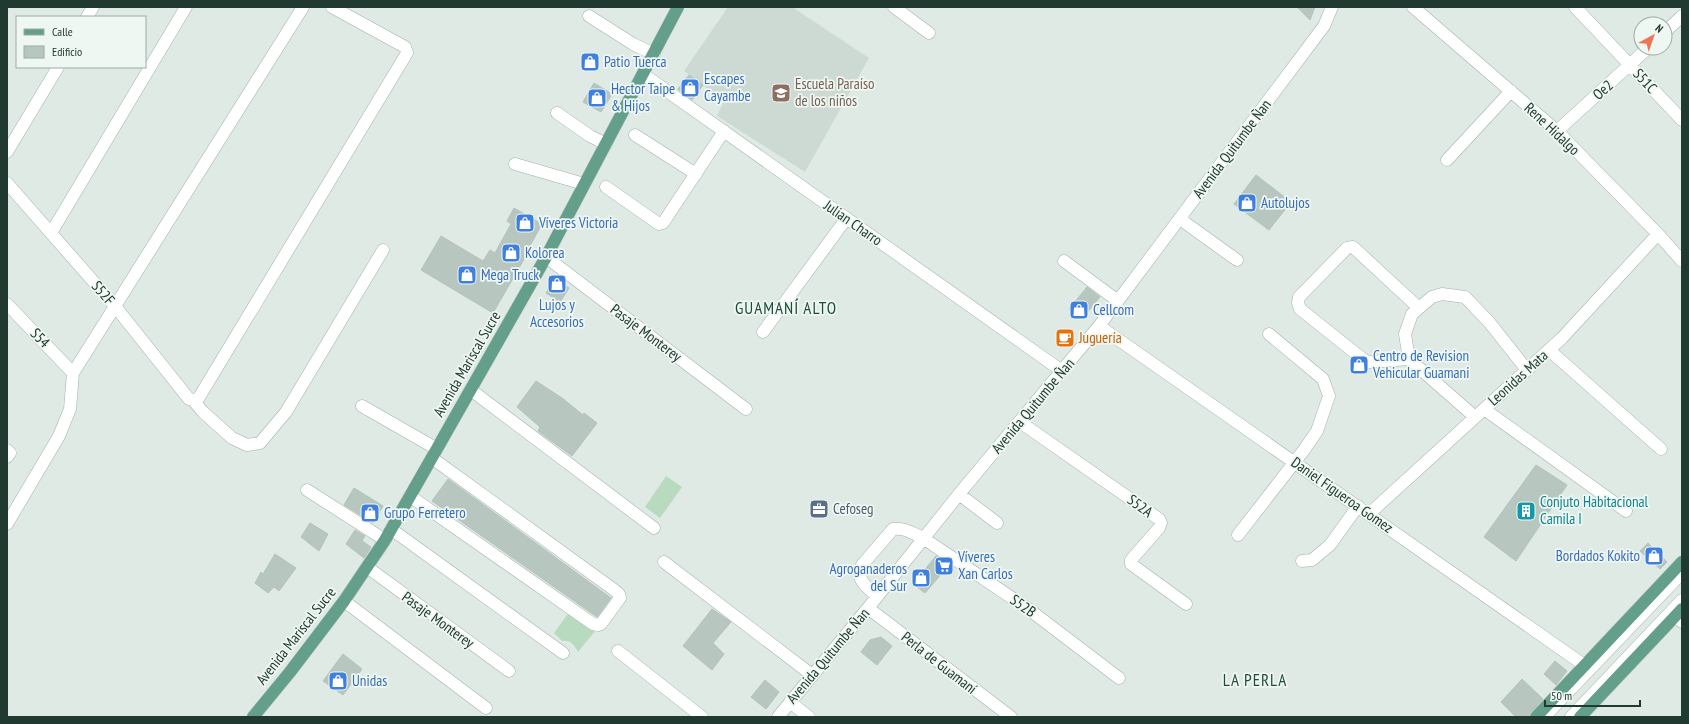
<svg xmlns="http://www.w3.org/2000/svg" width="1689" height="724" viewBox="0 0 1689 724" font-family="'PT Sans Narrow',sans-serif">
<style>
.built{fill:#cddad3}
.green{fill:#b8dbbf}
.building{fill:#b7c7c0;stroke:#b2c3bb}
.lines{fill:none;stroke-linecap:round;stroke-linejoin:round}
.minor-casing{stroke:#a2b1ab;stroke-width:13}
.major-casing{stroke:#bcc4c1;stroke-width:13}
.minor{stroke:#fff;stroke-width:12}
.major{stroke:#649f8c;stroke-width:12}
.labels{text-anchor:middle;stroke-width:3.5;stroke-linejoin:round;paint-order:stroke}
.shop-label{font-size:15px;fill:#366cbe;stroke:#eff7f2;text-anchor:start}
.street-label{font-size:15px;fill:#203931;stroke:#eff7f2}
.education-label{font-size:15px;fill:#785e54;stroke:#eff7f2;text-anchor:start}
.food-label{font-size:15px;fill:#c56008;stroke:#eff7f2;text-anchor:start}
.culture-label{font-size:15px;fill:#0d838f;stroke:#eff7f2;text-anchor:start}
.service-label{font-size:15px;fill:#4e5e75;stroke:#eff7f2;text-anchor:start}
.quarter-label{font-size:17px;letter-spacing:1px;fill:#1d4b3c;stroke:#eff7f2}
</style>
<rect width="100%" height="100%" fill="#dfeae4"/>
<path class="built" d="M728,7H792L869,58L805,172L717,116L724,101L684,71Z"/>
<path class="green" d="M666,476L682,487L660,518L645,507Z
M570,611L596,630L578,652C574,645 571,640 562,641L554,633Z"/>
<path class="building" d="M1297,7H1315L1310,20Z
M689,75L703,85L692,100L678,89Z
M594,83L612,94L601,112L583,102Z
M1256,175L1291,202L1269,230L1234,204Z
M514,208L542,224L526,253L527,254L493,313L421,270L441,236L483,261L490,250L495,253L511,224L507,221Z
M555,278L569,288L560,302L546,293Z
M1087,287L1100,297L1082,319L1069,309Z
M536,381L562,398L583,415L584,413L597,423L572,456L538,431L540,427L517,407Z
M1536,465L1567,485L1516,561L1484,537Z
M448,479L611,598L597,617L432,501Z
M354,488L383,506L373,523L344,505Z
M310,523L328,534L319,551L301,537Z
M355,530L365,536L362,541L371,547L364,558L346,544Z
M1648,543L1667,562L1660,569L1640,551Z
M275,554L296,568L279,591L274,587L268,593L255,583L261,572L263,574Z
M936,556L949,565L925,593L913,584Z
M712,609L731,622L713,643L724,654L712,670L683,646Z
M881,637L892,646L877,665L861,652L870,640Z
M343,654L362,669L343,695L323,681Z
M1555,661L1567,671L1556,685L1544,674Z
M1522,679L1543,699L1527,717H1516L1501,702Z
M765,680L779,692L766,709L751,697Z"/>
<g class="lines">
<g class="minor-casing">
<path id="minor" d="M894,7L929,33
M1413,7L1557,131L1658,234L1682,261
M1575,7L1682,120
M589,16L633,44L654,54
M87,17L93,7
M1665,32L1682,16
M643,74L1062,371
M557,113L590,136L606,144
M1557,131L1648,48
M635,135L696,174
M7,152L58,67
M1447,160L1511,91
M515,164L584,184
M7,183L114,305L189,399L193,400L198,399L407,53L405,47L332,7
M606,187L659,224L663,223L724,131
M1180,219L1237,260
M51,233L186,7
M546,257L746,409
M1064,261L1118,301
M7,304L73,373
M1419,308L1353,247L1347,248L1299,297L1298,303L1300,309L1364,360L1369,362L1409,359L1475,417
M1099,326L1584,665
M763,332L846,219
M1549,350L1661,449
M1409,359L1405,334L1412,314L1432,297L1442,294L1465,297L1489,322L1527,370
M471,390L654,528
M193,400L203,412L232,438L247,445L260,443L286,412L383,250
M362,406L437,449
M1484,409L1626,511
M1020,422L1159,519L1161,523L1159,528L1131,560V564L1186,604
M7,450L10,453L7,457
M307,490L385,540
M959,494L997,523
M410,496L593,624L598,625L601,624L620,598L619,594L613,589L432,458
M1369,514L1562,338L1658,234
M7,524L59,436L70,409L73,373L303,7
M391,529L563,653
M1238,535L1304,450L1317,431L1329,396L1323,379L1269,334
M1302,561L1312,560L1330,545L1358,506
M664,562L812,675
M367,567L509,671
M877,596C867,588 855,579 862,565L893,529C904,527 914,534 923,538L1027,608L1119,678
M344,601L486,708
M868,608L1011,717
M1675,616L1682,622
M618,651L702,717
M790,702L809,717
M778,717L868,608L959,494L1099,326L1324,26L1332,7
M1544,717L1682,573
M1571,717L1682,600"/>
</g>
<g class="major-casing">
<path id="major" d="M253,717L290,672L344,601L385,540L546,257L678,7
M1536,717L1682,562
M1580,717L1682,609"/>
</g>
<use href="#minor" class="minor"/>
<use href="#major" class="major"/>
</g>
<defs>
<g id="shop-square" transform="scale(1)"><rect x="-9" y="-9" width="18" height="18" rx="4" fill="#3f7fe0" stroke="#eff7f2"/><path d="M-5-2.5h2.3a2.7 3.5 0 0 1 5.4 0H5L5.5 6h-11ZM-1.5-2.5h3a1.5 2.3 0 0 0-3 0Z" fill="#fff"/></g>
<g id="school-square" transform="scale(1)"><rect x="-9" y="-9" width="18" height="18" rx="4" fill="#8d6e63" stroke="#eff7f2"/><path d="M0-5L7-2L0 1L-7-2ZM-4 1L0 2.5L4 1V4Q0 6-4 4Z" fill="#fff"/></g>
<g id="cafe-square" transform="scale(1)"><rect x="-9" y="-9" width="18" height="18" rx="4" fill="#e8710a" stroke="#eff7f2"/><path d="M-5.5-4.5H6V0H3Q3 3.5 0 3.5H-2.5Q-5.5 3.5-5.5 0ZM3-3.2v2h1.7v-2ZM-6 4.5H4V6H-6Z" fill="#fff"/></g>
<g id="office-square" transform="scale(1)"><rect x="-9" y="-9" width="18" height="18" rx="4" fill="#5c6f8a" stroke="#eff7f2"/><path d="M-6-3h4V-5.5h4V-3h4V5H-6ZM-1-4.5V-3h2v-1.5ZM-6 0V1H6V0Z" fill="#fff"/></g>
<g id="building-square" transform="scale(1)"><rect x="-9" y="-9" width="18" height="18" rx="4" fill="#0f9aa8" stroke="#eff7f2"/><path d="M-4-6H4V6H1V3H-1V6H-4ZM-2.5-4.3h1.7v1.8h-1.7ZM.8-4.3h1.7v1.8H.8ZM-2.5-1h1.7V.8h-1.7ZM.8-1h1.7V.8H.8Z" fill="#fff"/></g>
<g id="supermarket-square" transform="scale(1)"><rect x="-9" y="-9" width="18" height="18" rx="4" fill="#3f7fe0" stroke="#eff7f2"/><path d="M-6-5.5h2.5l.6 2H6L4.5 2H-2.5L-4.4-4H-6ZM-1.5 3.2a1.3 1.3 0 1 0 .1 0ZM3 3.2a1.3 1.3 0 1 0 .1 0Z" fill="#fff"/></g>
</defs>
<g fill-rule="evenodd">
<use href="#shop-square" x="590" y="62"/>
<use href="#shop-square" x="690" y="88"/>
<use href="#school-square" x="781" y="93"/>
<use href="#shop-square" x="597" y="98"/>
<use href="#shop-square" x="1247" y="203"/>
<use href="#shop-square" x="525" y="223"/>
<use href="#shop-square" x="511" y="253"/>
<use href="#shop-square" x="467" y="275"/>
<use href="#shop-square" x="557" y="284"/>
<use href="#shop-square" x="1079" y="310"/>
<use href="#cafe-square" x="1065" y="338"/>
<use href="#shop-square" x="1359" y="365"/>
<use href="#office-square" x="819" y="509"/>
<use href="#building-square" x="1526" y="511"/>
<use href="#shop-square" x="370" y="513"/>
<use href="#shop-square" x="1654" y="556"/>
<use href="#supermarket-square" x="944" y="566"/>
<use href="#shop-square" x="921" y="578"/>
<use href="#shop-square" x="338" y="681"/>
</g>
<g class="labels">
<g class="shop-label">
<text x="604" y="67">Patio Tuerca</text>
<text x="704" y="84">Escapes<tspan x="704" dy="17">Cayambe</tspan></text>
<text x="611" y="94">Hector Taipe<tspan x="611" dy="17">&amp; Hijos</tspan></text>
<text x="1261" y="208">Autolujos</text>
<text x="539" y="228">Víveres Victoria</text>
<text x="525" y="258">Kolorea</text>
<text x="481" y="280">Mega Truck</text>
<text x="557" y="310" text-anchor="middle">Lujos y<tspan x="557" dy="17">Accesorios</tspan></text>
<text x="1093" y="315">Cellcom</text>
<text x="1373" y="361">Centro de Revision<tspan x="1373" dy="17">Vehicular Guamani</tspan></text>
<text x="384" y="518">Grupo Ferretero</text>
<text x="1640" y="561" text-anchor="end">Bordados Kokito</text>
<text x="958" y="562">Víveres<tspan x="958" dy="17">Xan Carlos</tspan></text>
<text x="907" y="574" text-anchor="end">Agroganaderos<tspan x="907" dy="17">del Sur</tspan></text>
<text x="352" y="686">Unidas</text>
</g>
<g class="street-label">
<text transform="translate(1645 81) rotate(47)" y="5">S51C</text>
<text transform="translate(1603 90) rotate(-42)" y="5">Oe2</text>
<text transform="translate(1552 129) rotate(43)" y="5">Rene Hidalgo</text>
<text transform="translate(1232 149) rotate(-53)" y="5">Avenida Quitumbe Ñan</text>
<text transform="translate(853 223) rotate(35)" y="5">Julian Charro</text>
<text transform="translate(103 293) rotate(49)" y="5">S52F</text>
<text transform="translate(646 333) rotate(37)" y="5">Pasaje Monterey</text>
<text transform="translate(40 338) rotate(46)" y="5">S54</text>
<text transform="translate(467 364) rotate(-60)" y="5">Avenida Mariscal Sucre</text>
<text transform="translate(1518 378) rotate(-42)" y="5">Leonidas Mata</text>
<text transform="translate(1033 406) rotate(-50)" y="5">Avenida Quitumbe Ñan</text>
<text transform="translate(1342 495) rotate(35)" y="5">Daniel Figueroa Gomez</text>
<text transform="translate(1140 506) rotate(36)" y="5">S52A</text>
<text transform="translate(1023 606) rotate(35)" y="5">S52B</text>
<text transform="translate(438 620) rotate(36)" y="5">Pasaje Monterey</text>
<text transform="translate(296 636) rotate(-52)" y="5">Avenida Mariscal Sucre</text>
<text transform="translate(828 656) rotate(-50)" y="5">Avenida Quitumbe Ñan</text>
<text transform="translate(939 663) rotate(38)" y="5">Perla de Guamaní</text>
</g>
<g class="education-label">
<text x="795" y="89">Escuela Paraíso<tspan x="795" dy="17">de los niños</tspan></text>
</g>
<g class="food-label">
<text x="1079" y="343">Juguería</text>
</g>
<g class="culture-label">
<text x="1540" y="507">Conjuto Habitacional<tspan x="1540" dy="17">Camila I</tspan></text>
</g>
<g class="service-label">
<text x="833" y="514">Cefoseg</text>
</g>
<g class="quarter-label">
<text x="786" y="314">GUAMANÍ ALTO</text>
<text x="1255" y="686">LA PERLA</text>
</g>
</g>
<rect width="1689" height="724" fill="none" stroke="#203931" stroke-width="16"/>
<rect x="16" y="16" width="130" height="52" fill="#eff7f2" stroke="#9caba5"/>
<rect x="24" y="29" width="20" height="6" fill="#649f8c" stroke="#9caba5"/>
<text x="52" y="36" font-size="12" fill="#203931">Calle</text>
<rect x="24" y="46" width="20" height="12" fill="#b7c7c0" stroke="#9caba5"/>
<text x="52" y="56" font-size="12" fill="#203931">Edificio</text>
<g transform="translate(1653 36) rotate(40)"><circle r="19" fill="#eff7f2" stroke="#9caba5"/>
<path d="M0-3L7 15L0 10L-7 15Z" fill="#ef7358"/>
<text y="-6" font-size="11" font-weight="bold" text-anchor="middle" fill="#203931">N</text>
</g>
<path d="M1545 700v6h95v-6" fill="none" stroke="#203931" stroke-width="2"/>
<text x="1551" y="700" font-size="12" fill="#203931" stroke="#eff7f2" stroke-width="3" paint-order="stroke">50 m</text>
</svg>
